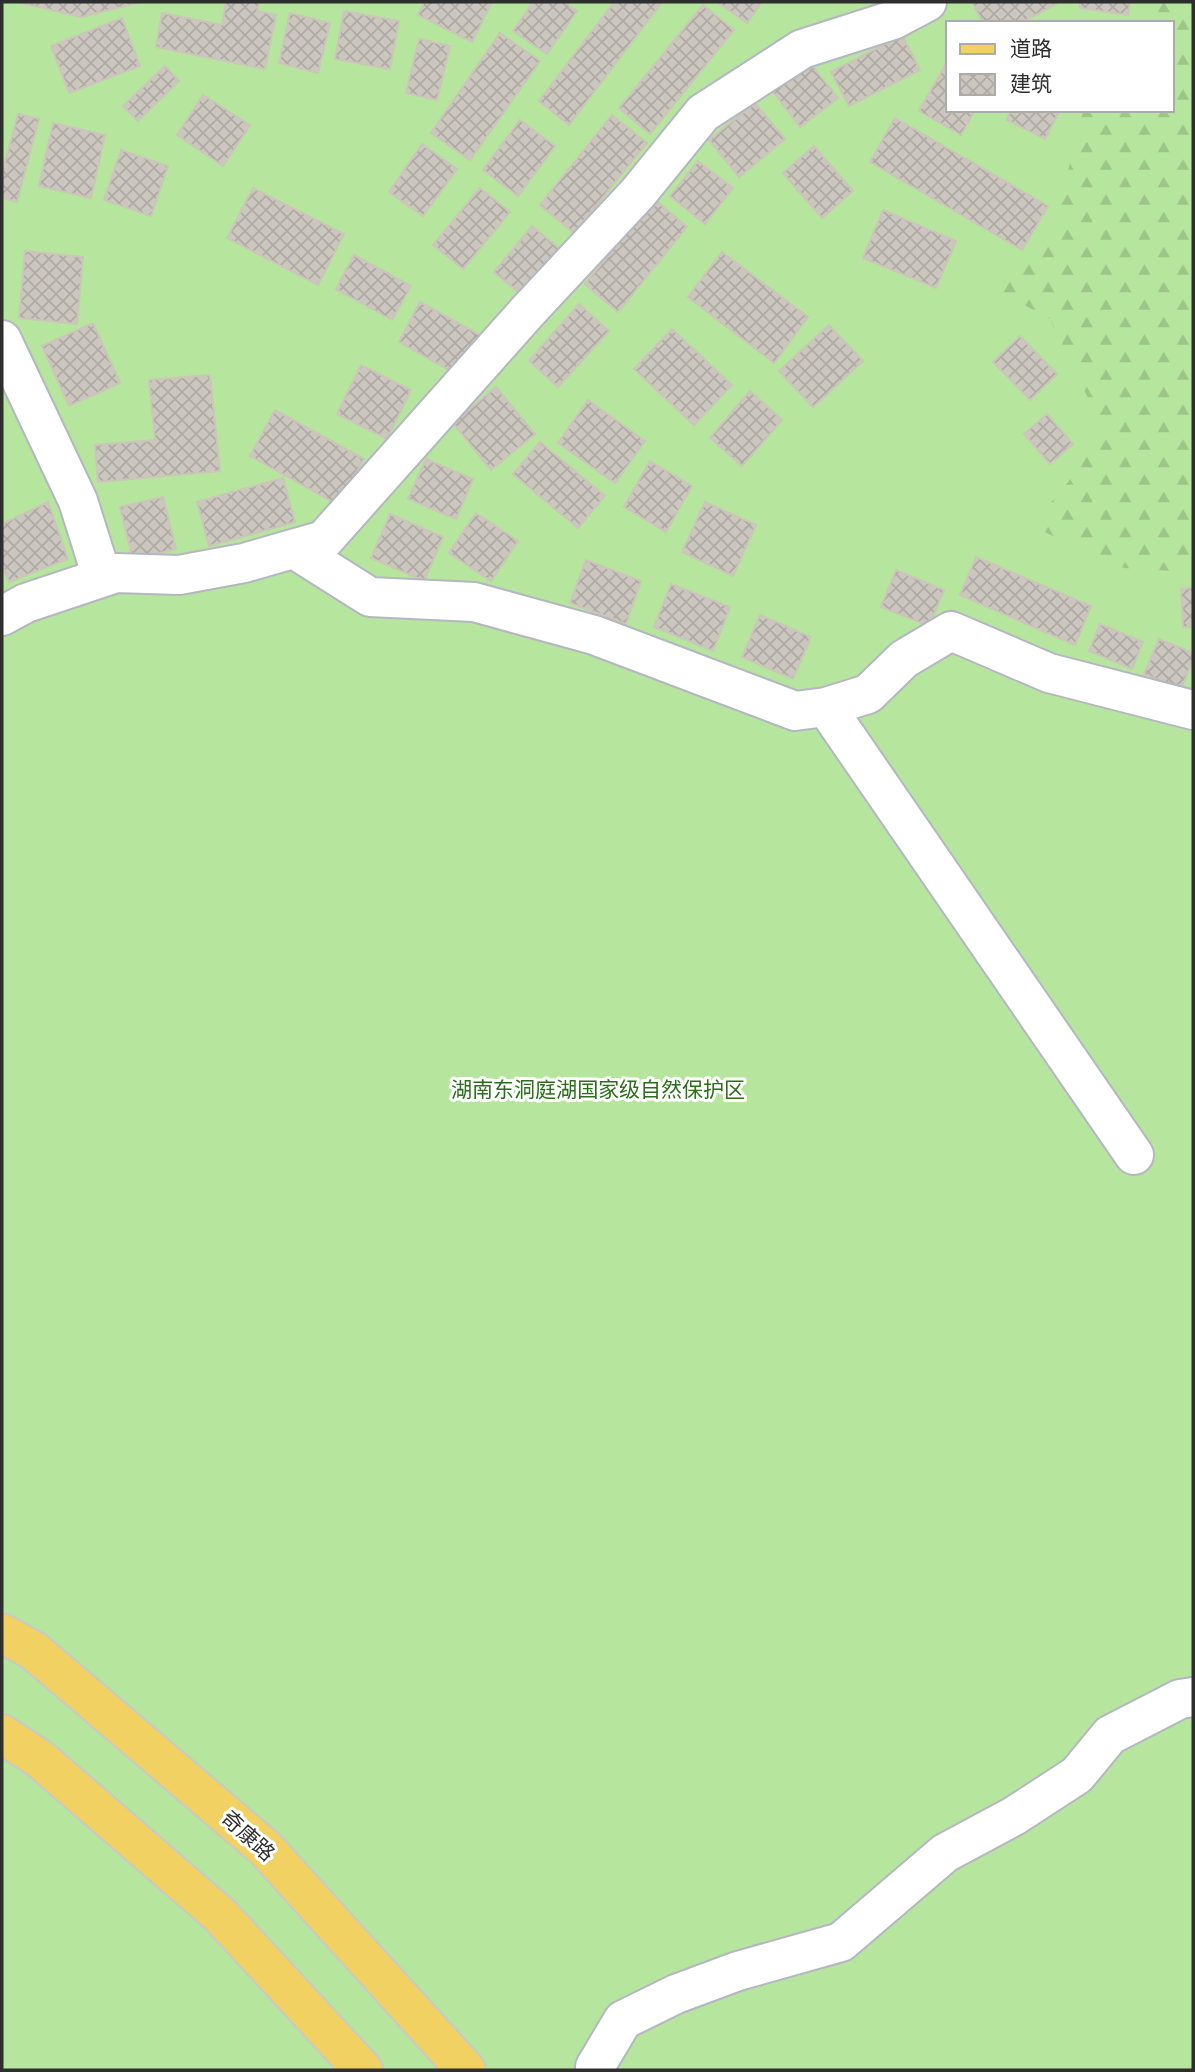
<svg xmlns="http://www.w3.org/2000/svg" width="1195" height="2072" viewBox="0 0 1195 2072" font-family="'Titillium Web','Noto Sans SC',sans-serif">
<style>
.grass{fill:#b6e59e;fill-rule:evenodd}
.forest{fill:url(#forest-firs)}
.building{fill:url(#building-cross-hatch);stroke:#cbc5ba;stroke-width:2}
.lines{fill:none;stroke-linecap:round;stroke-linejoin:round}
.street-casing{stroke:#b4b7c1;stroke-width:42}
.primary-casing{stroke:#c9c9c9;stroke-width:42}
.street{stroke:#fff;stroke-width:38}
.primary{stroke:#f2d163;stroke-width:38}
.labels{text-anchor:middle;stroke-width:6;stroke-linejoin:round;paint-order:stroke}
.park-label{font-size:21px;fill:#2c6e1b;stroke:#fff}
.street-label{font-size:21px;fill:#2e2e2e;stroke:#fff}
</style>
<defs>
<pattern id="forest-firs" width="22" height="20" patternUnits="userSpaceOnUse" patternTransform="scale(1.75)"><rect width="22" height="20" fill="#b6e59e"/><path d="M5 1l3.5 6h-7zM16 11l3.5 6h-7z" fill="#9dc588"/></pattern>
<pattern id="building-cross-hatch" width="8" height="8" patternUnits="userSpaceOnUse" patternTransform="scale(1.75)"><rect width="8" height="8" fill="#cbc7bf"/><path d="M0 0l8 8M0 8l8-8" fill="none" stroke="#afaba4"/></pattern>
</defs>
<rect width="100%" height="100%" fill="#efe9e1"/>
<path class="grass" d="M2,2H1193V2070H2ZM948,23H1172V110H948Z"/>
<path class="forest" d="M1147,2H1193V556L1188,572L1124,568L1031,526L1069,481L1100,423L1050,319L991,287L1051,240L1083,110H1172V23H1143Z"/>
<path class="building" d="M17,2H141L81,17Z
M226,2H259L257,11L276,15L265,69L156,47L162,13L222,25Z
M424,2H492L472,42L418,15Z
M533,2H564L577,11L547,54L513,31Z
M614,2H662L569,125L539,101Z
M717,2H762L747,23Z
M972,2H1058V3L1021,23H983Z
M1080,2H1130L1128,15L1080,8Z
M703,5L734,30L650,134L619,108Z
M344,11L399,21L390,69L335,59Z
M290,13L330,23L318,73L279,63Z
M122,18L140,66L69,93L51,46Z
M500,33L540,61L470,160L431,133Z
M902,35L920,70L849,106L831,72Z
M419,39L450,46L437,100L406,93Z
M807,59L838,98L800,127L770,88Z
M948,60V110H975L961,135L919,111Z
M165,66L179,81L138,121L123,106Z
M203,95L250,125L223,166L177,135Z
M755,103L785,139L739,177L709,140Z
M1011,110H1060L1045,139L1007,120Z
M18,114L39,119L17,202L2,198V174Z
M612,115L647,143L574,233L540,205Z
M895,118L1048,206L1022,250L870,162Z
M520,120L555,146L518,196L483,170Z
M53,123L105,135L91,198L39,186Z
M422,144L457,169L423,216L389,192Z
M814,146L853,191L822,218L783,173Z
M121,150L168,166L151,216L104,200Z
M698,161L733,188L705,224L670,196Z
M253,188L344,234L318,285L227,238Z
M480,188L510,212L463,269L433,245Z
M654,199L687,227L618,312L585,284Z
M883,210L956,241L936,288L863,258Z
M532,226L561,250L523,296L494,272Z
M25,251L83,257L77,324L19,318Z
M722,252L808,317L774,363L688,297Z
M354,255L411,286L392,320L336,289Z
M420,302L480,335L458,375L399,342Z
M579,304L609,331L558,387L529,361Z
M93,323L120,383L69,406L42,346Z
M829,325L863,361L813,407L779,371Z
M672,329L732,385L694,425L634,369Z
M1020,336L1057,374L1030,400L993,362Z
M361,365L411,390L387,439L337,414Z
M210,375L220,471L98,482L95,445L155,440L149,380Z
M496,387L535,434L491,470L453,423Z
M750,391L782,420L742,466L710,438Z
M588,400L645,441L615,483L558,443Z
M275,410L364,459L338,505L250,456Z
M1047,414L1073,444L1050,464L1024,434Z
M540,442L605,496L578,528L513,474Z
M426,459L473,479L456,519L408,499Z
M650,461L692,486L666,532L624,507Z
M283,478L295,522L209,546L197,502Z
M163,497L176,549L133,560L120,507Z
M48,502L68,559L9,582L2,565V524Z
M705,502L756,525L733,576L682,552Z
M476,513L518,541L491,581L449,553Z
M390,514L443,537L424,581L371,558Z
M976,557L1091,606L1075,645L960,595Z
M586,560L641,581L626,624L570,603Z
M896,570L944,590L929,626L881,607Z
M671,584L730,607L713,651L654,627Z
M1193,588V627H1183L1181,589Z
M760,615L811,637L793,679L742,657Z
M1100,624L1143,642L1132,669L1089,651Z
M1159,639L1193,653V660L1181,689L1144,674Z"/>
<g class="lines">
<g class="street-casing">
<path id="street" d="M2,340L78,501L102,577
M294,549L370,597L474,602L594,635L795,711L826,707L868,694L904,659L951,631L1049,673L1193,710
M2,616L26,603L116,573L179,575L244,563L324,540L527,312L638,193L703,113L802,49L893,20L927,2
M826,707L1134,1155
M596,2070L595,2067L623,2020L676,1994L738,1971L841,1942L945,1853L1014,1816L1077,1775L1110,1735L1180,1699L1193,1697"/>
</g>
<g class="primary-casing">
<path id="primary" d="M2,1633L34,1651L265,1848L466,2070
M2,1734L40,1759L220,1915L363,2070"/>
</g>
<use href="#street" class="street"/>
<use href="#primary" class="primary"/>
</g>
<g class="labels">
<g class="park-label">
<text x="598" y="1097">湖南东洞庭湖国家级自然保护区</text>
</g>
<g class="street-label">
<text transform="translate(248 1836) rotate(42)" y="7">奇康路</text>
</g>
</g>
<rect width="1195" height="2072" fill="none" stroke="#2e2e2e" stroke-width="7"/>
<rect x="946" y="21" width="228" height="91" fill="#ffffff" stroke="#ababab" stroke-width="2"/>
<rect x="960" y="44" width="35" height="10" fill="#f2d163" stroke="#ababab" stroke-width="2"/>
<text x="1010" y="56" font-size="21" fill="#2e2e2e">道路</text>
<rect x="960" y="74" width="35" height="21" fill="url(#building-cross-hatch)" stroke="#ababab" stroke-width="2"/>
<text x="1010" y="91" font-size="21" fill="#2e2e2e">建筑</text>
</svg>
